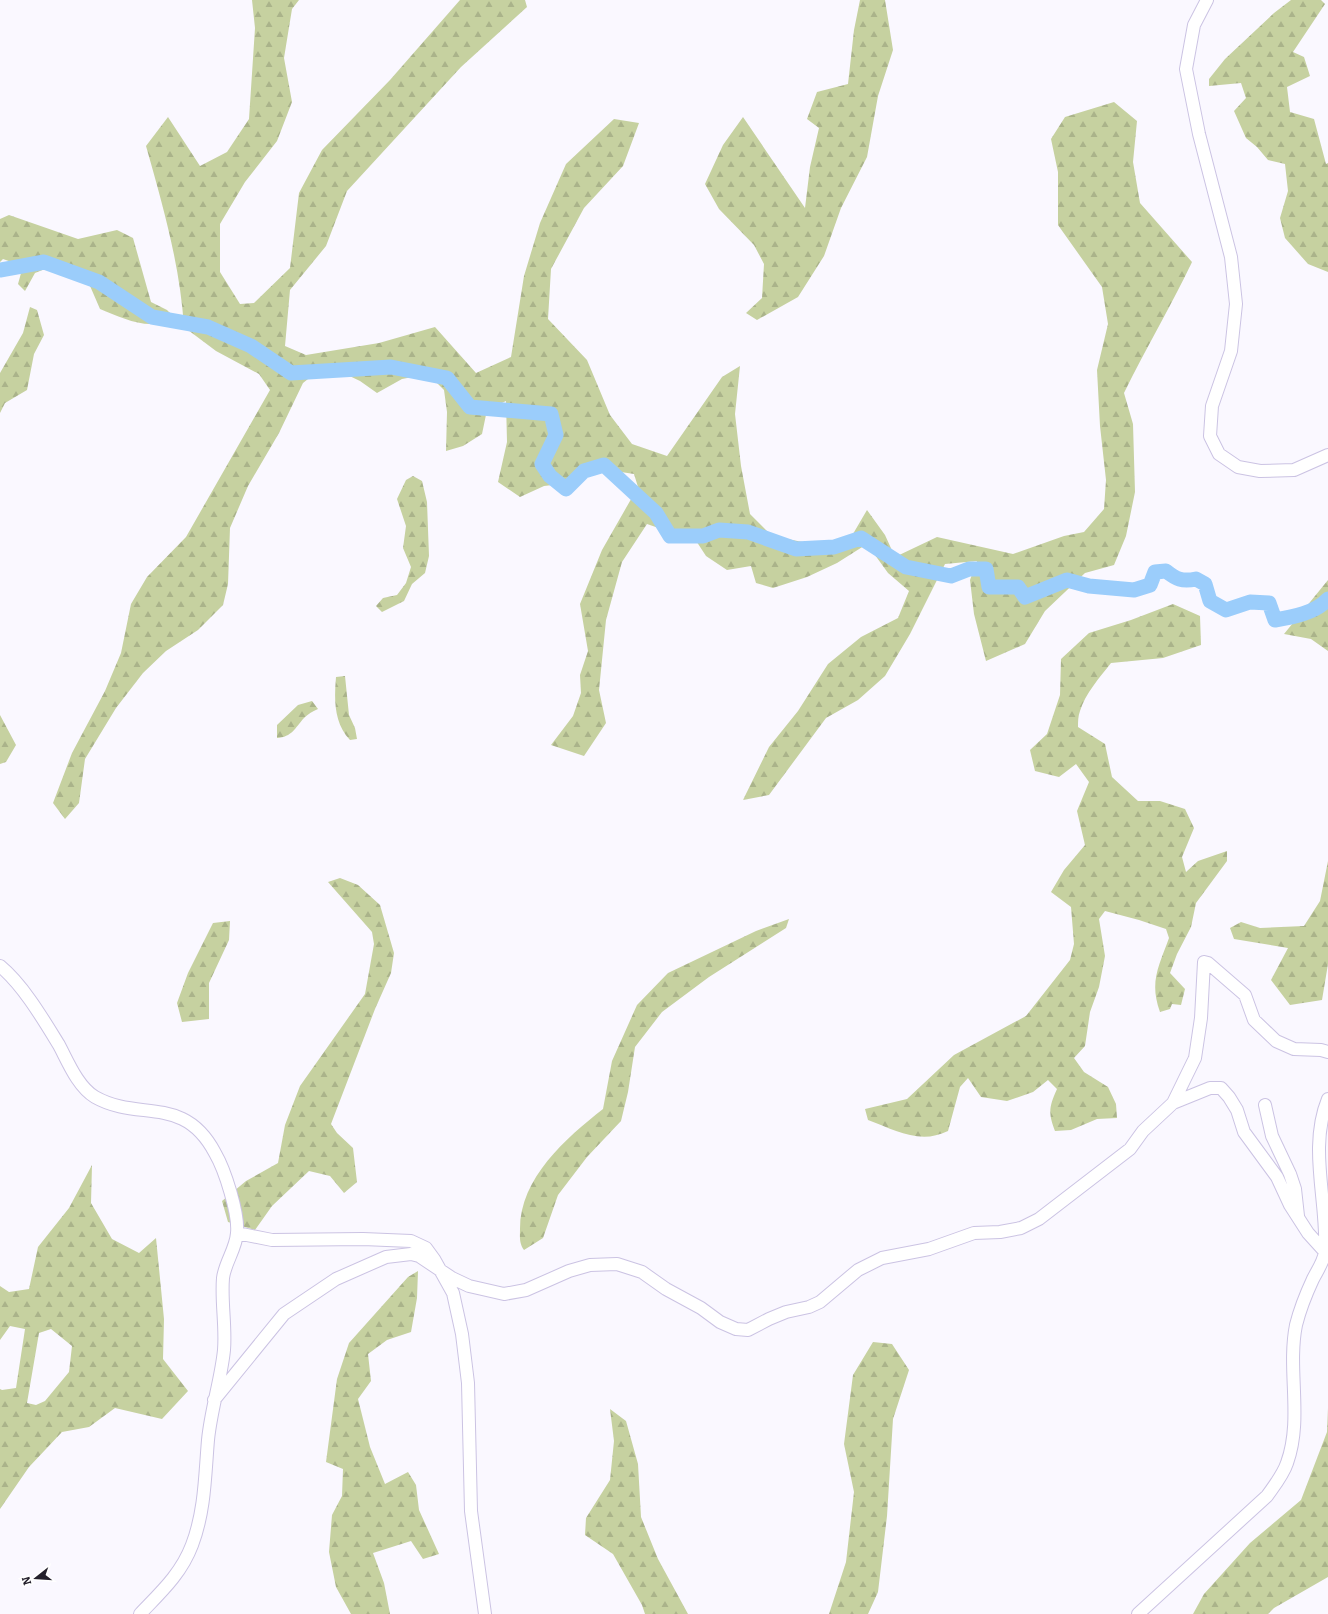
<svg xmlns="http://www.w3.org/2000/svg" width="1328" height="1614" viewBox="0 0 1328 1614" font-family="Bitter,serif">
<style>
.forest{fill:url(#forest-firs);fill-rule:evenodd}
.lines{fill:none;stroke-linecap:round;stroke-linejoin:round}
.river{stroke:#9bcdfb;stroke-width:15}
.minor-casing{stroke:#cbc3e3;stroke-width:14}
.minor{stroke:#fff;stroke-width:12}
</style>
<defs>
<pattern id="forest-firs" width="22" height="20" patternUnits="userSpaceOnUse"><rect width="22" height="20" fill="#c6d1a0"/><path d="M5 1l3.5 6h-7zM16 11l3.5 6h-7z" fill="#aab38a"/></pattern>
</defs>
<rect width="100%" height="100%" fill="#faf8ff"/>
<path class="forest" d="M252,0H299L292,9L284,58L292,102L277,141L245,182L220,224V272L240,304L254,303L290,268L299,193L322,150L390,80L460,0H525L527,7L461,67L347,191L326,246L290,290L285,346L306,355L379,343L435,327L476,373L511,357L524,276L540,223L566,164L614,119L639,123L623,166L584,208L551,269L548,319L587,360L610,415L632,444L667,456L722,377L740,366L735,414L741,466L750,514L772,536L818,545L850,539L867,510L885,535L895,557L937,537L1013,554L1064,536L1084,532L1104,509L1106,480L1100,426L1097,370L1108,324L1102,287L1058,225V172L1051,139L1065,117L1114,102L1137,121L1133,162L1140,203L1192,262C1171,306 1146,348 1124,393L1133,424L1135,492L1126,536L1114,565L1085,573L1045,611L1025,644L986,661L974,614L970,580L977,561L945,564L910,634L885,676L858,700L826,718L769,795L743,800L769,747L798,711L828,664L861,637L898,618L909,591L888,573L867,544L837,563L807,577L773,588L756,583L751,566L727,570L706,556L691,533H673L647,524L622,562L606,620L599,690L606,723L584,756L551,745L573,716L581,693L580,675L588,651L580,604L602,550L638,487L634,474L608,470L594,471L578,482L544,486L520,497L498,482L507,442L506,401L487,410L482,434L463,446L446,451L447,412L444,390L428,374L402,379L377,393L360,381L337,370L318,371L303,383L279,433L248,486L230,528L228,584L223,605L198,630L166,651L143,673L116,708L85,759L79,803L65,819L53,803L72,753L105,691L121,653L131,604L147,577L186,537L270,390L259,374L216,351L184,327C180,265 163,206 146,146L168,117L200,166L227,152L249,119L255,28Z
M860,0H885L893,50L878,96L867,157L841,208L824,256L798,297L757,320L746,313L762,298L764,264L754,245L719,209L705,184L723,145L743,117L805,208L810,167L819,128L807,119L817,92L848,84L854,30Z
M1291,0H1321L1325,4L1293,52L1304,57L1310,76L1287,87L1290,112L1314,119L1326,164L1328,163V272L1308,264L1285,238L1280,218L1288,191L1285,164L1268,160L1257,147L1246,138L1234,111L1246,98L1241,83L1209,86V79L1225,59L1274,13Z
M9,215L78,239L117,230L133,238L151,302L167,310L174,317C151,333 123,318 100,309L84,272L45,269L35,273L25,291L18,284L23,266L3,259L0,262V219Z
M30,307L37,310L44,335L34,354L27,390L5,403L0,413V373L23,333Z
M413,476L422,481L427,502L429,556L425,573L412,584L404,601L382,612L376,606L383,598L397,595L406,583L411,567L403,548L406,526L397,499L406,480Z
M1328,580V651L1311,639L1284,634Z
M1173,604L1200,616L1201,645L1163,658L1111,663C1100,677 1085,694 1080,711C1078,716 1078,722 1078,727L1105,744L1112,777L1138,801H1160L1185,809L1194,828L1182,857L1186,872L1198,861L1227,851V861L1196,903L1191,927L1177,954L1170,973L1185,989L1181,1005L1172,1004L1170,1009L1160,1012C1149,982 1159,966 1169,938L1166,929L1139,920L1105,911L1099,919L1105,956L1099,987L1090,1012L1085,1046L1074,1058L1084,1072L1108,1087L1116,1104L1117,1118L1097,1119L1071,1130L1055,1131C1048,1113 1049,1107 1057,1089L1048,1080L1033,1092L1007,1101L981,1097L968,1078L960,1087L948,1131C920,1145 895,1130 868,1120L865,1109L907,1099L954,1055L1026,1016L1070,960L1074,944L1071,907L1051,892L1064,870L1085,845L1077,811L1089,782L1076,764L1059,777L1035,771L1030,750L1047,734L1060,695L1061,659L1089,633L1131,620Z
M345,676L349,715L355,728L357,739L350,740C334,723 334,700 336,677Z
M312,701L318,709C313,711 308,714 304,718C295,728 292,737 277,738V725L298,705Z
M0,715L16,745L6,762L0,764Z
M1328,861V964L1322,1000L1290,1005L1271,980L1288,948L1234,939L1230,928L1241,922L1260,928L1304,926L1320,901Z
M340,878L358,885L380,905L394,953L391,973L375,1009L331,1124L337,1133L353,1148L357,1182L344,1193L330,1176L309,1171L272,1206L255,1230L228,1222L222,1201L246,1181L278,1163L285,1125L300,1086L365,994L374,944L372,932L328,882Z
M789,919L786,928L709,977L662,1012L635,1047L628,1092L621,1121L587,1157L558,1195L543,1238L524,1250C519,1243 520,1237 520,1229C520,1178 566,1138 603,1109L612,1061L637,1005L668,973L756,931Z
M230,921L229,940L209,983V1019L182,1022L177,1003L188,973L213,923Z
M92,1165L91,1203L112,1239L139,1253L156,1238L164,1319L163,1359L188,1391L162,1419L115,1408L89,1427L62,1432L29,1467L0,1509V1389L2,1390L16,1388L25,1329L10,1326L0,1340V1286L9,1292L29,1289L38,1247L69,1208ZM51,1329L72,1346L69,1372L45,1401L36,1405L27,1403L39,1333Z
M418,1271L417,1298L411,1332L387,1340L368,1354L371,1381L358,1399L370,1447L385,1484L408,1472L416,1485L419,1510L439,1554L423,1559L411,1541L373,1553L384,1583L390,1614H351L336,1587L329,1552L332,1515L342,1496L343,1469L326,1462L337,1379L349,1343L408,1277Z
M873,1342L892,1344L909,1370L893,1419L887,1516L878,1592L868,1614H829L846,1562L854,1492L844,1444L853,1375Z
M1328,1408V1577L1274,1608L1268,1614H1193L1204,1594L1250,1543L1301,1500L1327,1432Z
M610,1409L626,1421L638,1464L641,1517L658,1559L688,1614H645L642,1605L613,1554L585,1535L586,1518L610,1480L614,1441Z"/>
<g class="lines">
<path class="river" d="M0,270L44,262L99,282L152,317L208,327L251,346L291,373L391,367L447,378L470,407L551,414L556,435L542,464L550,476L566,489L584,471L604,465L656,513L670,536H703L719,530L748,532L796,549L834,547L861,538L906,567L951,576L969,569H986L989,587H1018L1025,597L1067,580L1089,586L1134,590L1150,585L1155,572L1166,571C1176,579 1182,582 1196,579L1205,584L1210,601L1226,610L1250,602L1269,603L1275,620C1293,617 1315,613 1328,599"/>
<g class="minor-casing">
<path id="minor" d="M1207,0L1194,25L1186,69L1199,134L1231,257L1236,304L1231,351L1212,406L1210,436L1219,454L1238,467L1260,471L1294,470L1328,455
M0,966C23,985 43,1019 59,1045C68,1062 78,1087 95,1097C139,1122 184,1094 215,1153C225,1170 239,1214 237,1233C236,1249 225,1262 223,1278C221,1302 226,1326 224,1350C221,1380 211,1409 208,1440C205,1475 205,1511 192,1545C181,1574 161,1592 140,1614
M1173,1103L1210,1088H1221L1229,1097L1237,1110L1244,1132L1277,1177L1290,1205L1308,1233L1327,1254
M1265,1105L1272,1136L1290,1174L1295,1189L1298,1216
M237,1233L272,1240L363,1239L411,1241L426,1248L434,1259L453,1293L462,1334L468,1383L471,1511L485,1614
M214,1400L284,1314L336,1279L386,1257L411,1254L419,1256L452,1278L469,1286L504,1294L526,1290L569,1271L590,1265L617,1264L642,1272L666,1289L701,1308L720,1322L736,1329L748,1330L769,1319L786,1312L809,1307L820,1302L858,1270L882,1258L929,1249L974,1233L1000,1232L1021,1228L1039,1219L1130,1149L1143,1131L1173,1103L1195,1058L1201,1018L1204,962L1208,963L1245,995L1254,1020L1276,1041L1294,1049L1321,1050L1328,1052
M1138,1614L1267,1496C1274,1486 1283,1475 1287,1463C1303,1419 1287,1370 1296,1325C1300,1309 1306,1294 1313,1279C1317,1271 1324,1261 1325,1252C1328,1202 1308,1148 1328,1099"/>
</g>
<use href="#minor" class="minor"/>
</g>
<g transform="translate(36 1578) rotate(253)" stroke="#ffffff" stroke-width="3" paint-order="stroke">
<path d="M0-3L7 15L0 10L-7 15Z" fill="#24202c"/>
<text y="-6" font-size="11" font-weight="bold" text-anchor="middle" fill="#24202c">N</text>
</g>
</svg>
